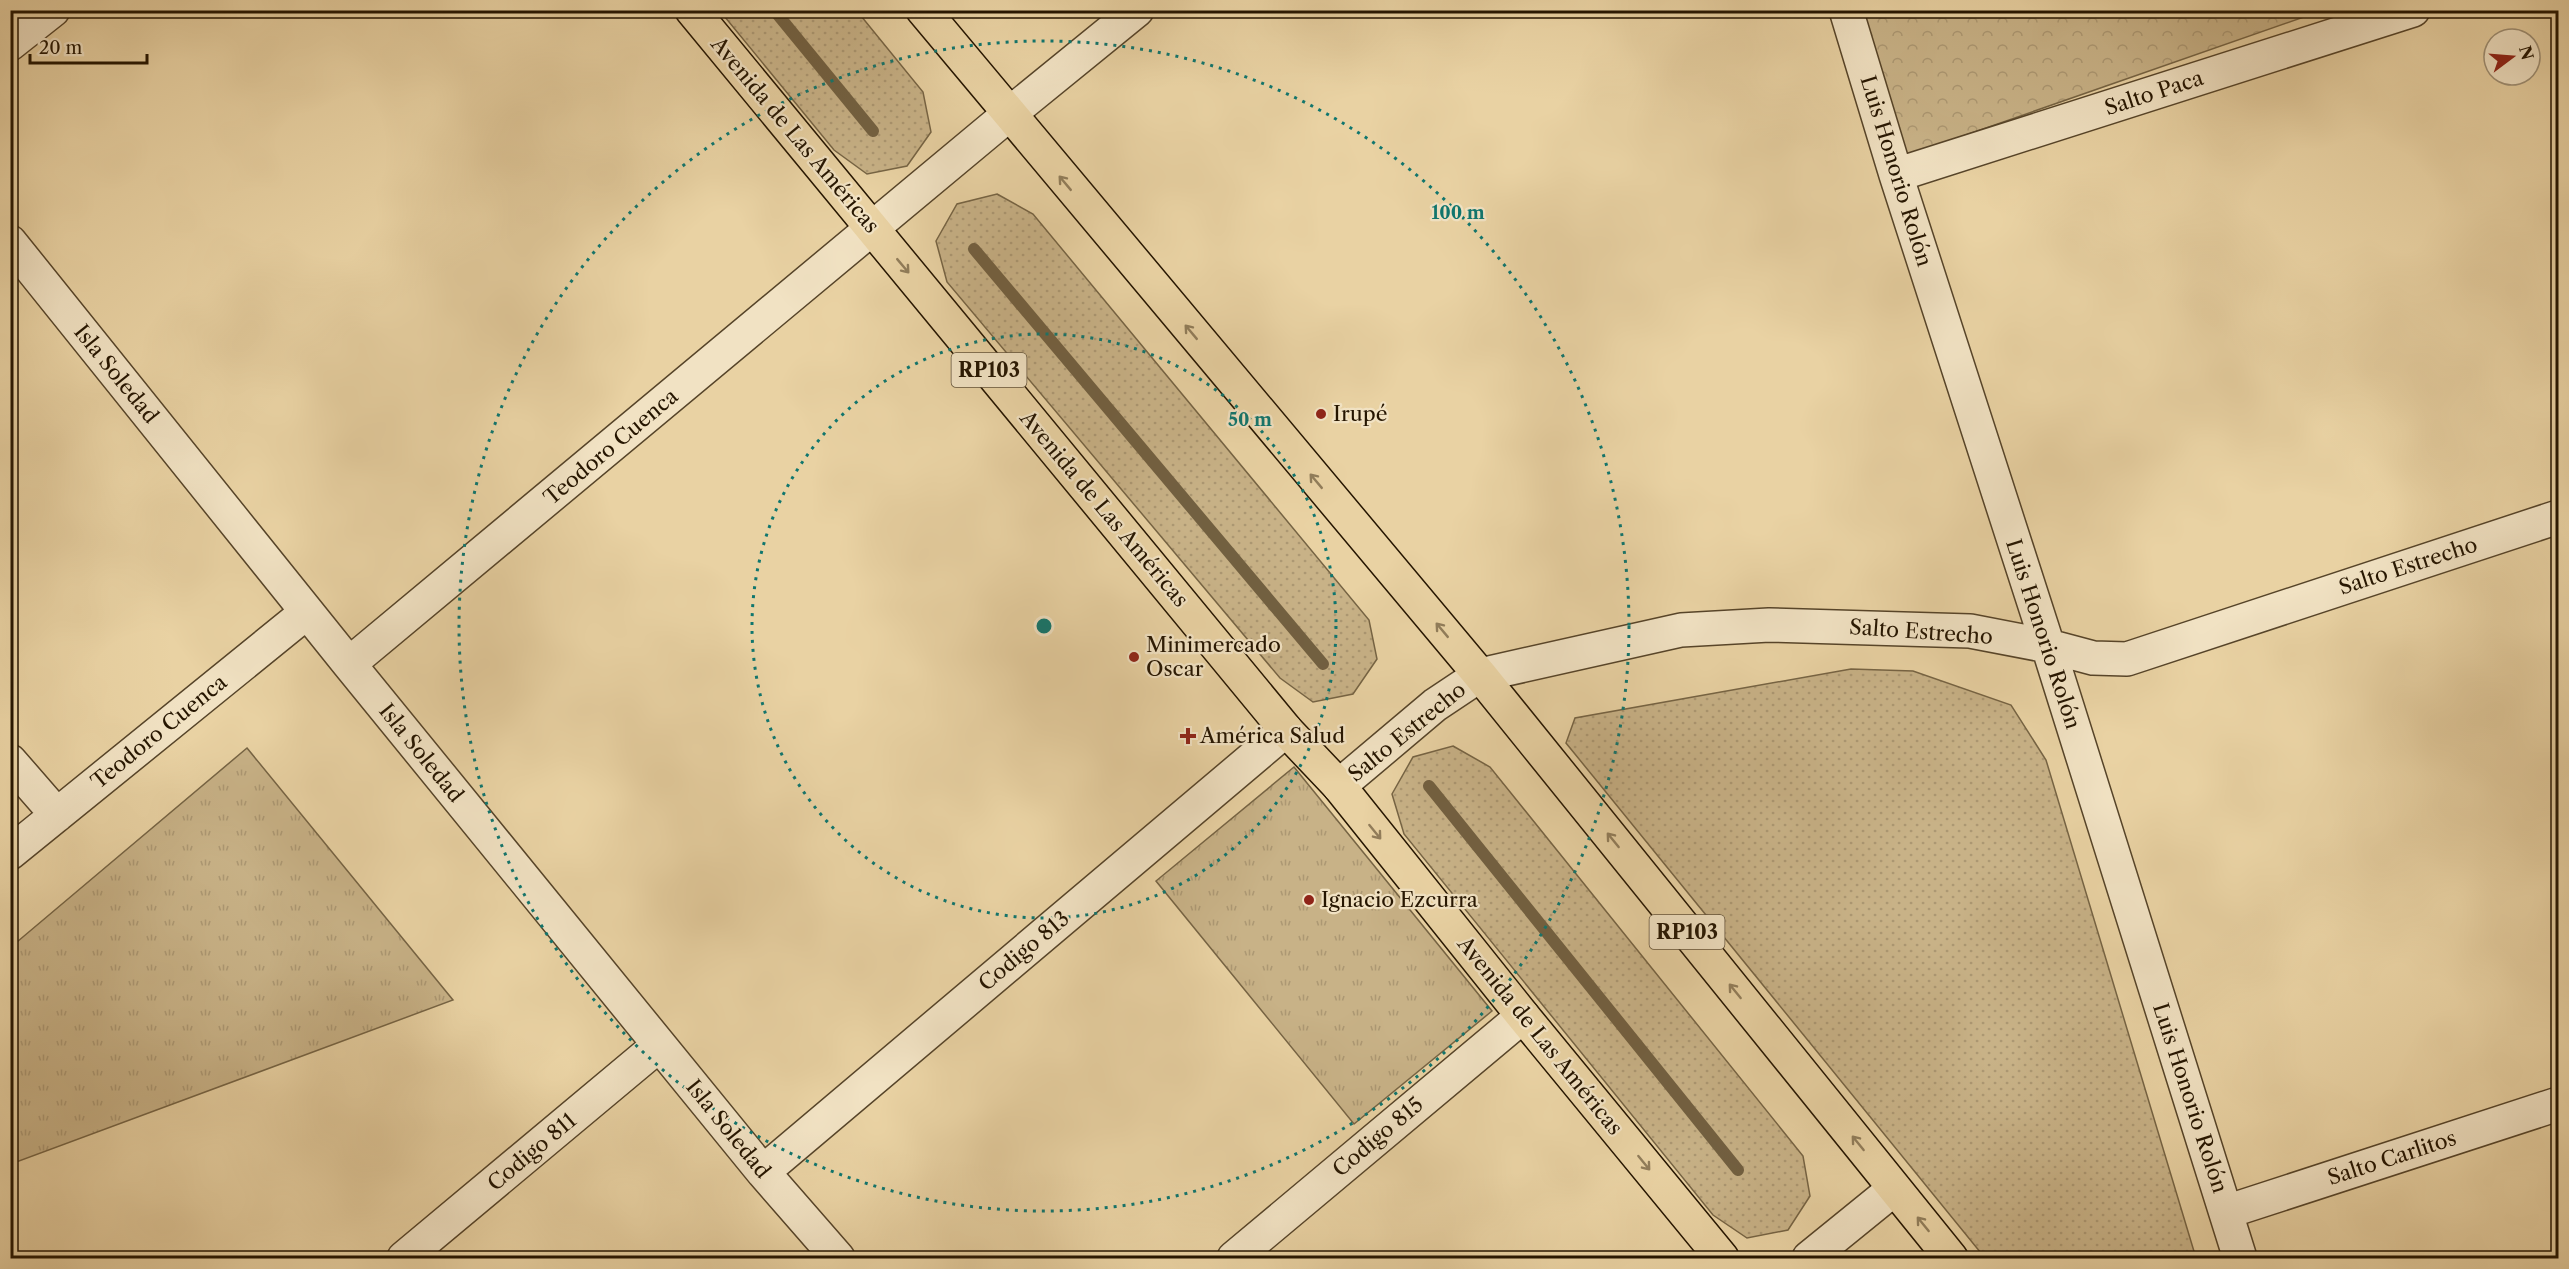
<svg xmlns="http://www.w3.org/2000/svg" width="2569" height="1269" viewBox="0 0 2569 1269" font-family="'Libre Caslon Text',serif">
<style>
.grass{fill:url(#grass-dots);stroke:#766444;stroke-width:1.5}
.forest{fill:url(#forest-crowns);stroke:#766444;stroke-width:1.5}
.park{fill:url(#park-tufts);stroke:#766444;stroke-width:1.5}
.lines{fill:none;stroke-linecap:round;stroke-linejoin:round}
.stream{stroke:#726041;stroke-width:12}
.minor-casing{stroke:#564429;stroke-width:36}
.primary-casing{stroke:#251500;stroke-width:36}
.minor{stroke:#f1e2c3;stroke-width:33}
.primary{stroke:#e9d2a3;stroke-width:33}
.oneway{stroke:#917d5a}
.ring{fill:none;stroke:#0f766e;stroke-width:3;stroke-dasharray:3 6}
.poi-dot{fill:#8f2418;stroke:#f1e2c3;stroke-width:2}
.labels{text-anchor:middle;stroke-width:4.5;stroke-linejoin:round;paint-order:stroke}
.shield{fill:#f1e2c3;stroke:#62523a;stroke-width:1.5}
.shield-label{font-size:20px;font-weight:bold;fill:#251500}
.street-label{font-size:21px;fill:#251500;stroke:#f1e2c3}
.poi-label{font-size:21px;fill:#251500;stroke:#f1e2c3;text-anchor:start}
.centre{fill:#0f766e;stroke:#f1e2c3;stroke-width:3}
.ring-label{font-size:18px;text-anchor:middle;font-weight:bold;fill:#0f766e;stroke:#f1e2c3;stroke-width:4.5;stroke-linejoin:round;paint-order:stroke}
</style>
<defs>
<pattern id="grass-dots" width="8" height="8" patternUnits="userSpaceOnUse" patternTransform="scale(1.5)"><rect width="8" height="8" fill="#c8b287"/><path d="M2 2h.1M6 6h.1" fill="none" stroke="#ac9873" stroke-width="1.8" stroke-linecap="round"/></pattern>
<pattern id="forest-crowns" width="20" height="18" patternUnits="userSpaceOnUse" patternTransform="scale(1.5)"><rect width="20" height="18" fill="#c8b287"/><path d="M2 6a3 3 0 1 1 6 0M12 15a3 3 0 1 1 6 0" fill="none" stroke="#ac9873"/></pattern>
<pattern id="park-tufts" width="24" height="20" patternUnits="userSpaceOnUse" patternTransform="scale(1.5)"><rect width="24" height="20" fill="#c8b287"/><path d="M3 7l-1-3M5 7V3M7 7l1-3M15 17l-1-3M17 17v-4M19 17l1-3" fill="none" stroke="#ac9873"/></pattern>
</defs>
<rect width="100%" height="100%" fill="#e9d2a3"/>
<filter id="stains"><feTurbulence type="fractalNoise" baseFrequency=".00333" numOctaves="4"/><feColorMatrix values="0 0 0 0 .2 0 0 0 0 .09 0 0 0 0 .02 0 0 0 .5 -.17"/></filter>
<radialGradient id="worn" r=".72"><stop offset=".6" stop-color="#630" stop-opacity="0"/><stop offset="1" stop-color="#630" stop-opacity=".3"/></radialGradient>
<path class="grass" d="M720,11H857L923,92L931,132L907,166L867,174L834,150Z
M997,194L1033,214L1369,620L1377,659L1353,694L1313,702L1280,678L947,282L936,241L957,204Z
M1851,669L1913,671L2011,705L2046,760L2196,1258H1985L1566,743L1575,718Z
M1453,746L1490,767L1803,1156L1810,1196L1788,1230L1747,1238L1713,1215L1404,834L1392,794L1413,757Z"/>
<path class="forest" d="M1846,10L2321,11L1897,159Z"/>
<path class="park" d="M247,748L453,1000L11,1164V947Z
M1294,767L1492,1011L1354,1124L1156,881Z"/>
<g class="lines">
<path class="stream" d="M774,10L873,131
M974,249L1323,664
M1429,786L1738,1170"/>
<g class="minor-casing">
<path id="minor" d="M1846,10L1896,175L2048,646L2240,1258
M10,44L53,10
M1896,175L2413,10
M10,242L349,664L763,1172L838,1258
M349,664L1008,115L1137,10
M10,761L57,815
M1339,786L1435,705L1480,675L1681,630L1769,625L1970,631L2048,646L2093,658L2127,659L2558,517
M10,853L307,612
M763,1172L1286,730
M2226,1212L2558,1104
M404,1258L659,1045
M1234,1258L1523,1016
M1809,1258L1894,1189"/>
</g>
<g class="primary-casing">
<path id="primary" d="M692,10L1286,730L1339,786L1523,1016L1722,1258
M923,10L1480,675L1951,1258"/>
</g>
<use href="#minor" class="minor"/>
<use href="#primary" class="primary"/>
</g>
<defs><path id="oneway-shaft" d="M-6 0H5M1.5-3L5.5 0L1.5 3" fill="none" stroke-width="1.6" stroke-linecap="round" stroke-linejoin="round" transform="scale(1.5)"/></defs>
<g class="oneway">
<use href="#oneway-shaft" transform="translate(1065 183) rotate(-130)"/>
<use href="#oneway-shaft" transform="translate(903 266) rotate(50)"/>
<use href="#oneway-shaft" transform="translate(1191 332) rotate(-130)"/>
<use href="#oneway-shaft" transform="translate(1316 481) rotate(-130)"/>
<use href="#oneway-shaft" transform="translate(1442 630) rotate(-130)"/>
<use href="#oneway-shaft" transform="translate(1375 832) rotate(51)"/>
<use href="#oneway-shaft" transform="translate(1613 840) rotate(-129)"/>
<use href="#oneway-shaft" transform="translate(1735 991) rotate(-129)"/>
<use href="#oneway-shaft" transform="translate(1858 1143) rotate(-129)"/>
<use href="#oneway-shaft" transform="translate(1644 1163) rotate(51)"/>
<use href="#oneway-shaft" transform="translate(1923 1224) rotate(-129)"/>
</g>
<g class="ring">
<circle cx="1044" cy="626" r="292"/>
<circle cx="1044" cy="626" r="585"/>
</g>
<g class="poi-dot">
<circle cx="1321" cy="414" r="6"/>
<circle cx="1134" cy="657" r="6"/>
<path d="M1185 727h6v6h6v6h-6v6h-6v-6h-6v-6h6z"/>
<circle cx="1309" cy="900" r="6"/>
</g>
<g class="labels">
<g class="shield">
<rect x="951.5" y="353" width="75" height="34" rx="4.5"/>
<rect x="1649.5" y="915" width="75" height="34" rx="4.5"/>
</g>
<g class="shield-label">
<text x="989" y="377">RP103</text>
<text x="1687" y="939">RP103</text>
</g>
<g class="street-label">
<text transform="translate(2154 93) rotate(-18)" y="7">Salto Paca</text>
<text transform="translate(795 135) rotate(50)" y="7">Avenida de Las Américas</text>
<text transform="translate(1896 171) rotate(73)" y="7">Luis Honorio Rolón</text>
<text transform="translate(116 374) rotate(51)" y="7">Isla Soledad</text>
<text transform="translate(611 447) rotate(-40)" y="7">Teodoro Cuenca</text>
<text transform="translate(1104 509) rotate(50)" y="7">Avenida de Las Américas</text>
<text transform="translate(2408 566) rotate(-18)" y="7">Salto Estrecho</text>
<text transform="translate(1921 632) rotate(4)" y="7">Salto Estrecho</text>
<text transform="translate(2043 634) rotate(72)" y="7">Luis Honorio Rolón</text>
<text transform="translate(159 732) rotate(-39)" y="7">Teodoro Cuenca</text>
<text transform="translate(1407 732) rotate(-39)" y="7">Salto Estrecho</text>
<text transform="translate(421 753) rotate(51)" y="7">Isla Soledad</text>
<text transform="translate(1024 951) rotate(-40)" y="7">Codigo 813</text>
<text transform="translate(1540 1036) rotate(51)" y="7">Avenida de Las Américas</text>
<text transform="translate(2190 1098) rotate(72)" y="7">Luis Honorio Rolón</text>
<text transform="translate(728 1129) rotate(51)" y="7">Isla Soledad</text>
<text transform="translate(1378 1137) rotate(-40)" y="7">Codigo 815</text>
<text transform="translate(532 1152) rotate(-40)" y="7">Codigo 811</text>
<text transform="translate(2392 1158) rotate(-18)" y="7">Salto Carlitos</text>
</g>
<g class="poi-label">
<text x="1333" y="421">Irupé</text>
<text x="1146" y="652">Minimercado<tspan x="1146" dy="24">Oscar</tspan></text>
<text x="1200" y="743">América Salud</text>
<text x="1321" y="907">Ignacio Ezcurra</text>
</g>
</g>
<circle cx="1044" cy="626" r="9" class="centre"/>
<g class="ring-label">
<text x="1458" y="219">100 m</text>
<text x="1250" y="426">50 m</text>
</g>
<rect width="2569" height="1269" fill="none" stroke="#e9d2a3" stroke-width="36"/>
<rect x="12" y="12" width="2545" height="1245" fill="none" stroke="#251500" stroke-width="3"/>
<rect x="18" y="18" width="2533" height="1233" fill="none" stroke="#251500" stroke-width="1.5"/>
<g transform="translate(2512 57) rotate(74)"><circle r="28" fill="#f1e2c3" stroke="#9f9075" stroke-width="1.5"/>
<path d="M0-4.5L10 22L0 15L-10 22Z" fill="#8f2418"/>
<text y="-9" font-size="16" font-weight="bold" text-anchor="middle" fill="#251500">N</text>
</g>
<path d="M30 54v9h117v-9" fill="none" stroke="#251500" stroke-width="3"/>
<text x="39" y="54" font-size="18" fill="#251500" stroke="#f1e2c3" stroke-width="4.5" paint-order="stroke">20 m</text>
<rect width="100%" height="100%" filter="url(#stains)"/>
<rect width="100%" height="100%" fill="url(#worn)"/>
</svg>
